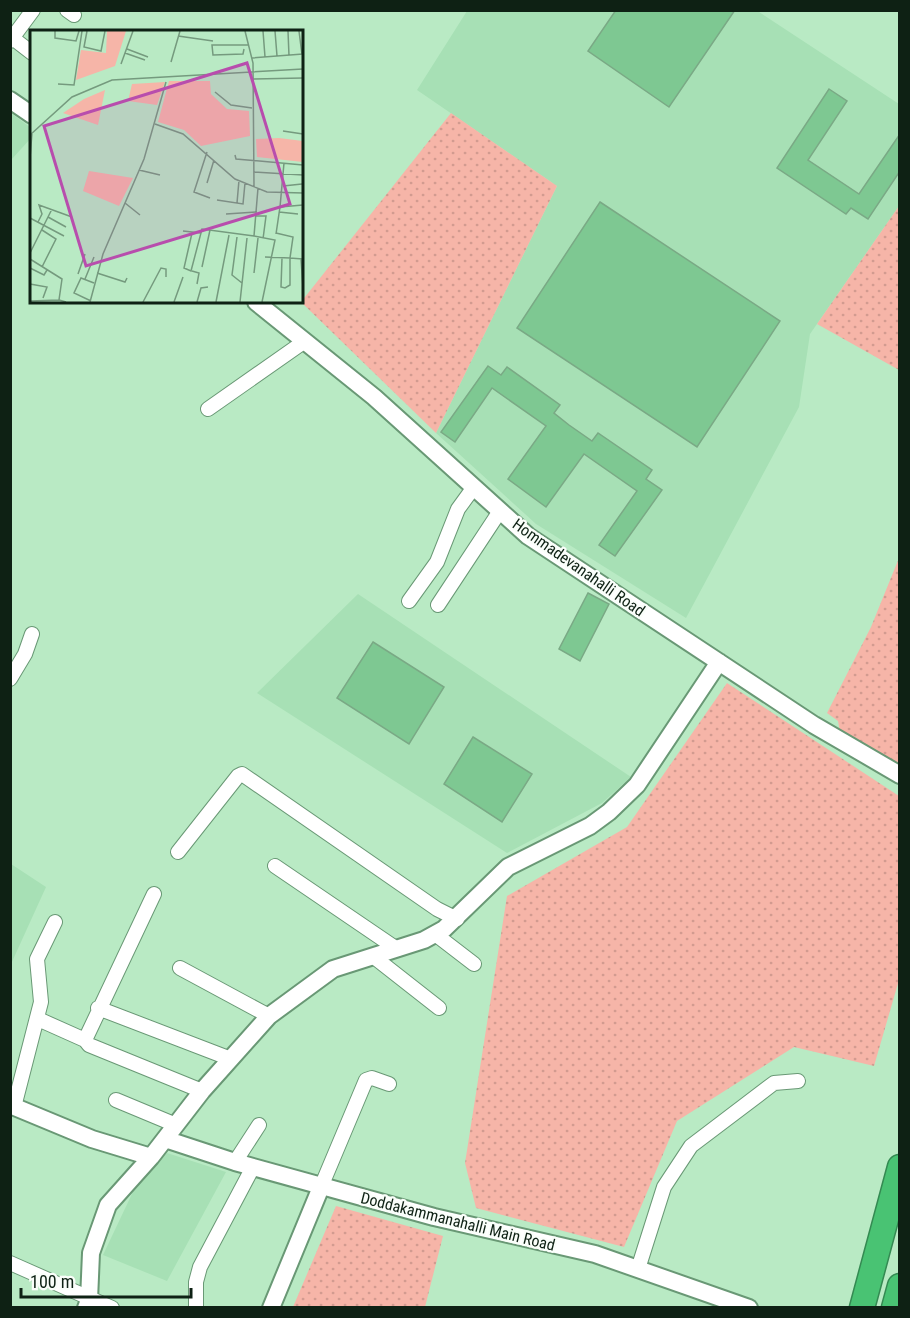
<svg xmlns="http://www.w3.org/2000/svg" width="910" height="1318" viewBox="0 0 910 1318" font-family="'Roboto Condensed',sans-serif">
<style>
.built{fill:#a7e0b5}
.grass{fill:url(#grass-dots)}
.building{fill:#7ec892;stroke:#7aa985;stroke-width:1.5}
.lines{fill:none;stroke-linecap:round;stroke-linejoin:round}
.minor-casing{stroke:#699875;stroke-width:16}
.tertiary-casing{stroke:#699875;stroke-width:20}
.motorway-casing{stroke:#348a52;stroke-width:27}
.minor{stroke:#fff;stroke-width:14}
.tertiary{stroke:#fff;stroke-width:16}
.motorway{stroke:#49c373;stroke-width:24}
.labels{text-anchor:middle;stroke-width:4.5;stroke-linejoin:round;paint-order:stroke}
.street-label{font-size:16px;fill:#0e2114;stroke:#fafefa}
.inset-road{fill:none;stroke:#759a7e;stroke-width:1.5}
.view{fill:#b84dad;fill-opacity:0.15;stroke:#b84dad;stroke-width:3}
.inset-edge{fill:none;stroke:#0e2114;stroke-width:3}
</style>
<defs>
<pattern id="grass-dots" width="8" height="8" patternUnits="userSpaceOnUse" patternTransform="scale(1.5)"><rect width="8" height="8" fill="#f6b5a8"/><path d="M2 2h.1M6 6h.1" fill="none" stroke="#d29b90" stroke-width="1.8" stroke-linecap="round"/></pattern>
</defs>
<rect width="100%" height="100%" fill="#b9eac4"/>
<path class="built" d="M756,10L899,104V206L810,334L799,407L686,618L536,524L436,433L557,186L417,90L467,11Z
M11,113L31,128L32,137L11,160Z
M358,594L631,777L602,803L507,853L257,693Z
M11,864L46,887L11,964Z
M167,1153L226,1172L167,1281L103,1255L139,1179Z"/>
<path class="grass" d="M451,113L557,186L436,433L301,302Z
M899,206L900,370H899L817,324Z
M899,558V770L841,737L838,721L827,713L871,627Z
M727,683L899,796V980L874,1066L794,1047L677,1121L624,1247L476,1208L465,1163L507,896L627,827Z
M336,1206L443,1236L425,1307H293Z"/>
<path class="building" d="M616,10H735L669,107L588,51Z
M829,89L847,101L808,160L859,194L900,134V171L868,219L851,208L846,214L777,168Z
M600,202L780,321L697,447L517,328Z
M488,366L501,375L507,367L560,405L554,413L569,425L592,441L598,433L652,470L646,479L662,490L615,556L599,545L637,491L584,454L546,507L508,479L546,426L492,388L455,442L441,432Z
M588,593L609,604L580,661L559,649Z
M373,642L444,687L409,744L337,698Z
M473,737L532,774L502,822L444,784Z"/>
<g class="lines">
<g class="minor-casing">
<path id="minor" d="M67,10L74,15
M10,36L32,53
M10,41L33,10
M208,409L305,341
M409,601L437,562L458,509L474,487
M438,605L500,511
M10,679L25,654L32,634
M178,852L238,776L242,774L437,909L457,919
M275,866L397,949
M154,894L85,1040L89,1045L202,1091
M435,934L474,964
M374,957L439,1008
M180,968L269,1016
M98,1008L231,1059
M38,1019L85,1040
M116,1100L176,1125
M14,1107L41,1002L37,959L55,922
M235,1162L259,1125
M321,1187L366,1080L372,1078L389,1084
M10,1263L112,1308
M638,1269L664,1187L691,1146L774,1083L798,1081
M196,1308V1282L200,1267L253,1167"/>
</g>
<g class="tertiary-casing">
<path id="tertiary" d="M10,100L32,115
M256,302L374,397L528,536L814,725L900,775
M10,1105L92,1139L151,1157
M165,1139L235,1162L434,1217L595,1254L749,1308
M86,1308L89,1300L91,1253L108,1205L151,1157L202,1091L269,1016L333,969L424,940L444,929L508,867L590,826L609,812L637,785L719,662
M271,1308L321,1187"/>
</g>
<g class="motorway-casing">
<path id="motorway" d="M862,1308L900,1167
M894,1308L900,1286"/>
</g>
<use href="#minor" class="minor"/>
<use href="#tertiary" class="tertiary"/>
<use href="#motorway" class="motorway"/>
</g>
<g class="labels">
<g class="street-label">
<text transform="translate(579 567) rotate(35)" y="6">Hommadevanahalli Road</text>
<text transform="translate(458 1221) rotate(14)" y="6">Doddakammanahalli Main Road</text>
</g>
</g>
<g transform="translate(30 30)">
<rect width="273" height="273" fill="#b9eac4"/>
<path d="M77,1H96L85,36L46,50L51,20L76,23ZM139,51H180L181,64L197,79L219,81L220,106L171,116L154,100L128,92ZM135,52L127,75L98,71L102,54ZM75,60L68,95L33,83L54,69ZM249,108L273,111V132L227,127L226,109ZM59,141L103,148L89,176L53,161Z" fill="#f6b5a8"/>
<path class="inset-road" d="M25,1V8L46,11L49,1M57,1L54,17L71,21L75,1M215,1L223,33L224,157M233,1L235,27M245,1L247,26M258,1L259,26M269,1L272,25M148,6L183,11M97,19L118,27M214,19L213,24L183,25L182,15H219M95,23L115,30M222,28L273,24M141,32L150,1M91,34L103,1M223,49L273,48M28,54L44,55L52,1M185,62L201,75L222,78M125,94L153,104L205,149L237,162L273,163M253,101L273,104M0,105L42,67L82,50L273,39M177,122L164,162L180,168M205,125L206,129L273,135M0,128L2,103M109,140L130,145M224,142L273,145M177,153L184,130M253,156L272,154M228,158L224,206L245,210L232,272M187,170L213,174L215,153M95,173L110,185M207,173L209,150M250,177L254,133M249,182L268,184M196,184L227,182M225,186H236L233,209M18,187L36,197M0,188L34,206M8,192L12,184L9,175L42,187M12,200L26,209L12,237M153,201L171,203M162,203L154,238L161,241L172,199L224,206M246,204L250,177L273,175M207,207L202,245L212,253M0,223L22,179M235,227L260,228L263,207L246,203M252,228L251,257L255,258L260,255V228L273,229M0,229L32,249L29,270L36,272M271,229L273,258M172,237L180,200M0,238L14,245L17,240M162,241L169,243L167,254M67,243L95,252L97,248M224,243L228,208M48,244L55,224M55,249L64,227M0,254L17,257L13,268M0,271L29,270M61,271L44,263L51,248L64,253M60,272L73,224L114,129L136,52M113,272L131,238L136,239V247M144,272L153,247M167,272L171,258L178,257M186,272L199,205M210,272L217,208"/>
<path class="view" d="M217,33L260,174L56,236L14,96Z"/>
<rect width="273" height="273" class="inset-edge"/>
</g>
<rect width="910" height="1318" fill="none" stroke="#0e2114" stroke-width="24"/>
<path d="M21 1288v9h170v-9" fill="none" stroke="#0e2114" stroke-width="3"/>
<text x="30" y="1288" font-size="18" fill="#0e2114" stroke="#fafefa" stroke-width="4.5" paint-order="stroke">100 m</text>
</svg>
